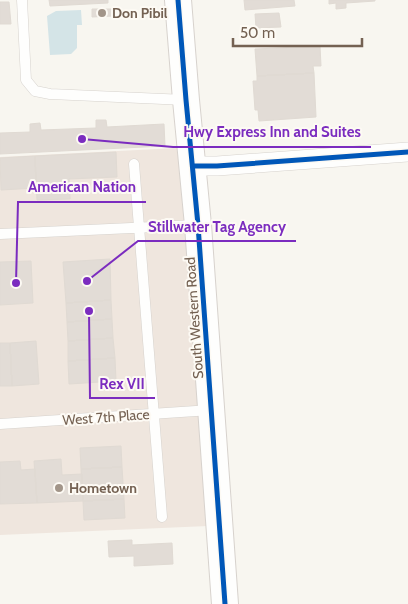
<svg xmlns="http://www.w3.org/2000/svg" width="408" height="604" viewBox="0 0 408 604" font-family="Cabin,sans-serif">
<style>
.commercial{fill:#efe6de}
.water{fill:#d4e4e7}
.building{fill:#e2dcd6;stroke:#e0dad3}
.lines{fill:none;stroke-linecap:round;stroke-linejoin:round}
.lane-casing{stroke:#d6d2cd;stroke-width:11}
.street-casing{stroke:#d6d2cd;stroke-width:20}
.secondary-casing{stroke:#d7d2cd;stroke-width:28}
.lane{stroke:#fefefd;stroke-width:10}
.street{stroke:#fefefd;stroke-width:19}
.secondary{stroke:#fefefd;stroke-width:26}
.cycleway-casing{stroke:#fdfaf4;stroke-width:8}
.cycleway{stroke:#0057b8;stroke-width:5}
.poi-dot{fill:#a29589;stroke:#fdfaf4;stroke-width:2}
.labels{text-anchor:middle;stroke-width:4;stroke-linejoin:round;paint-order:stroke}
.poi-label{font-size:14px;font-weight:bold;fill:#746152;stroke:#fdfaf4;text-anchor:start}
.street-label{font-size:14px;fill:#746152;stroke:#fdfaf4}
.leader{fill:none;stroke:#7b2cbf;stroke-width:2}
.callout-dot{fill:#7b2cbf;stroke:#fdfaf4;stroke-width:2}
.callout-label{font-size:15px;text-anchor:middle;font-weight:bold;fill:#7b2cbf;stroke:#fdfaf4;stroke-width:4;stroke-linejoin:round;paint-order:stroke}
</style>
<rect width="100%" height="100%" fill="#f8f6f0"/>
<path class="commercial" d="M177,148L186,205L208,526L0,535V157Z"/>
<path class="water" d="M81,10L82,25H77V48L71,54L50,55L47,16L56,11Z"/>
<path class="building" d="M49,0H108V3L50,6Z
M244,0H294L295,6L245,10Z
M329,0H375V1L346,3V8L336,9V3L329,4Z
M0,2H9L11,24H0Z
M92,9H112L113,16L92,17Z
M279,13L281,27L256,28L255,14Z
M320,46L321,66H313L314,73L257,76L255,49Z
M314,73L316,117L259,121L258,110H255L253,81H257V76Z
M96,120H106L107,127L164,124L165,146L0,154V133L30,132V124L40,123L41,130L96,128Z
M116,152L117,177L69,179L70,199L37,200L35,156Z
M35,156L36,188L1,190L0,158Z
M110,259L111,300L66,303L63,262Z
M31,261L33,303L0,305V262Z
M111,300L112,319L67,322L66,303Z
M112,319L113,338L68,341L67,322Z
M113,338L115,358L68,361V341Z
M36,341L39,384L12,386L10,343Z
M0,343H10L12,386H0Z
M115,358L116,381L69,384L68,361Z
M121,446L122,467L81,469L80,448Z
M61,459L62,475L82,474L83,501L37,503L34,461Z
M20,461L21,470L35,469L37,503L0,504V462Z
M122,467L124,499L83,501L81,469Z
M124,499L125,518L84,520L83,501Z
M132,540V545L172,543L173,564L134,566V556L109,557L108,541Z"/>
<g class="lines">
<g class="lane-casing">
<path id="lane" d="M22,0L26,80L35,91L50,94L186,100
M134,164L162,517
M0,234L197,225
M0,424L211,410"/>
</g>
<g class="street-casing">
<path id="street" d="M193,166H217L408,152"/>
</g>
<g class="secondary-casing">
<path id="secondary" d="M178,0L186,100L198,225L225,604"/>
</g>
<use href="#lane" class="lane"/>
<use href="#street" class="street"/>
<use href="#secondary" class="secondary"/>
<g class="cycleway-casing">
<path id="cycleway" d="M178,0L186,100L198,225L225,604
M193,166H217L408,152"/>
</g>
<use href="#cycleway" class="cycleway"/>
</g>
<g class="poi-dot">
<circle cx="102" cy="13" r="5"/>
<circle cx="59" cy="488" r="5"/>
</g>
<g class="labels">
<g class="poi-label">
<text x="112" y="18">Don Pibil</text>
<text x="69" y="493">Hometown</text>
</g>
<g class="street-label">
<text transform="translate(194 318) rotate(-94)" y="5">South Western Road</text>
<text transform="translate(106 417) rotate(-4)" y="5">West 7th Place</text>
</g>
</g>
<path class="leader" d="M82 139L173 147H371M16 283L18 202H146M87 281L138 241H296M89 311L90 398H155"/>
<g class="callout-dot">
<circle cx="82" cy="139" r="5"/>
<circle cx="16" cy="283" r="5"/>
<circle cx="87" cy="281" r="5"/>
<circle cx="89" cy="311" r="5"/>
</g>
<g class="callout-label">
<text x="272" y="137">Hwy Express Inn and Suites</text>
<text x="82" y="192">American Nation</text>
<text x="217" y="232">Stillwater Tag Agency</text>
<text x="122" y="389">Rex VII</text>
</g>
<path d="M233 38v8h129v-8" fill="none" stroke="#746152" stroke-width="2.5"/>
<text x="240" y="38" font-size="15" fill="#746152" stroke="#fdfaf4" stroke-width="4" paint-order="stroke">50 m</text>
</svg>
